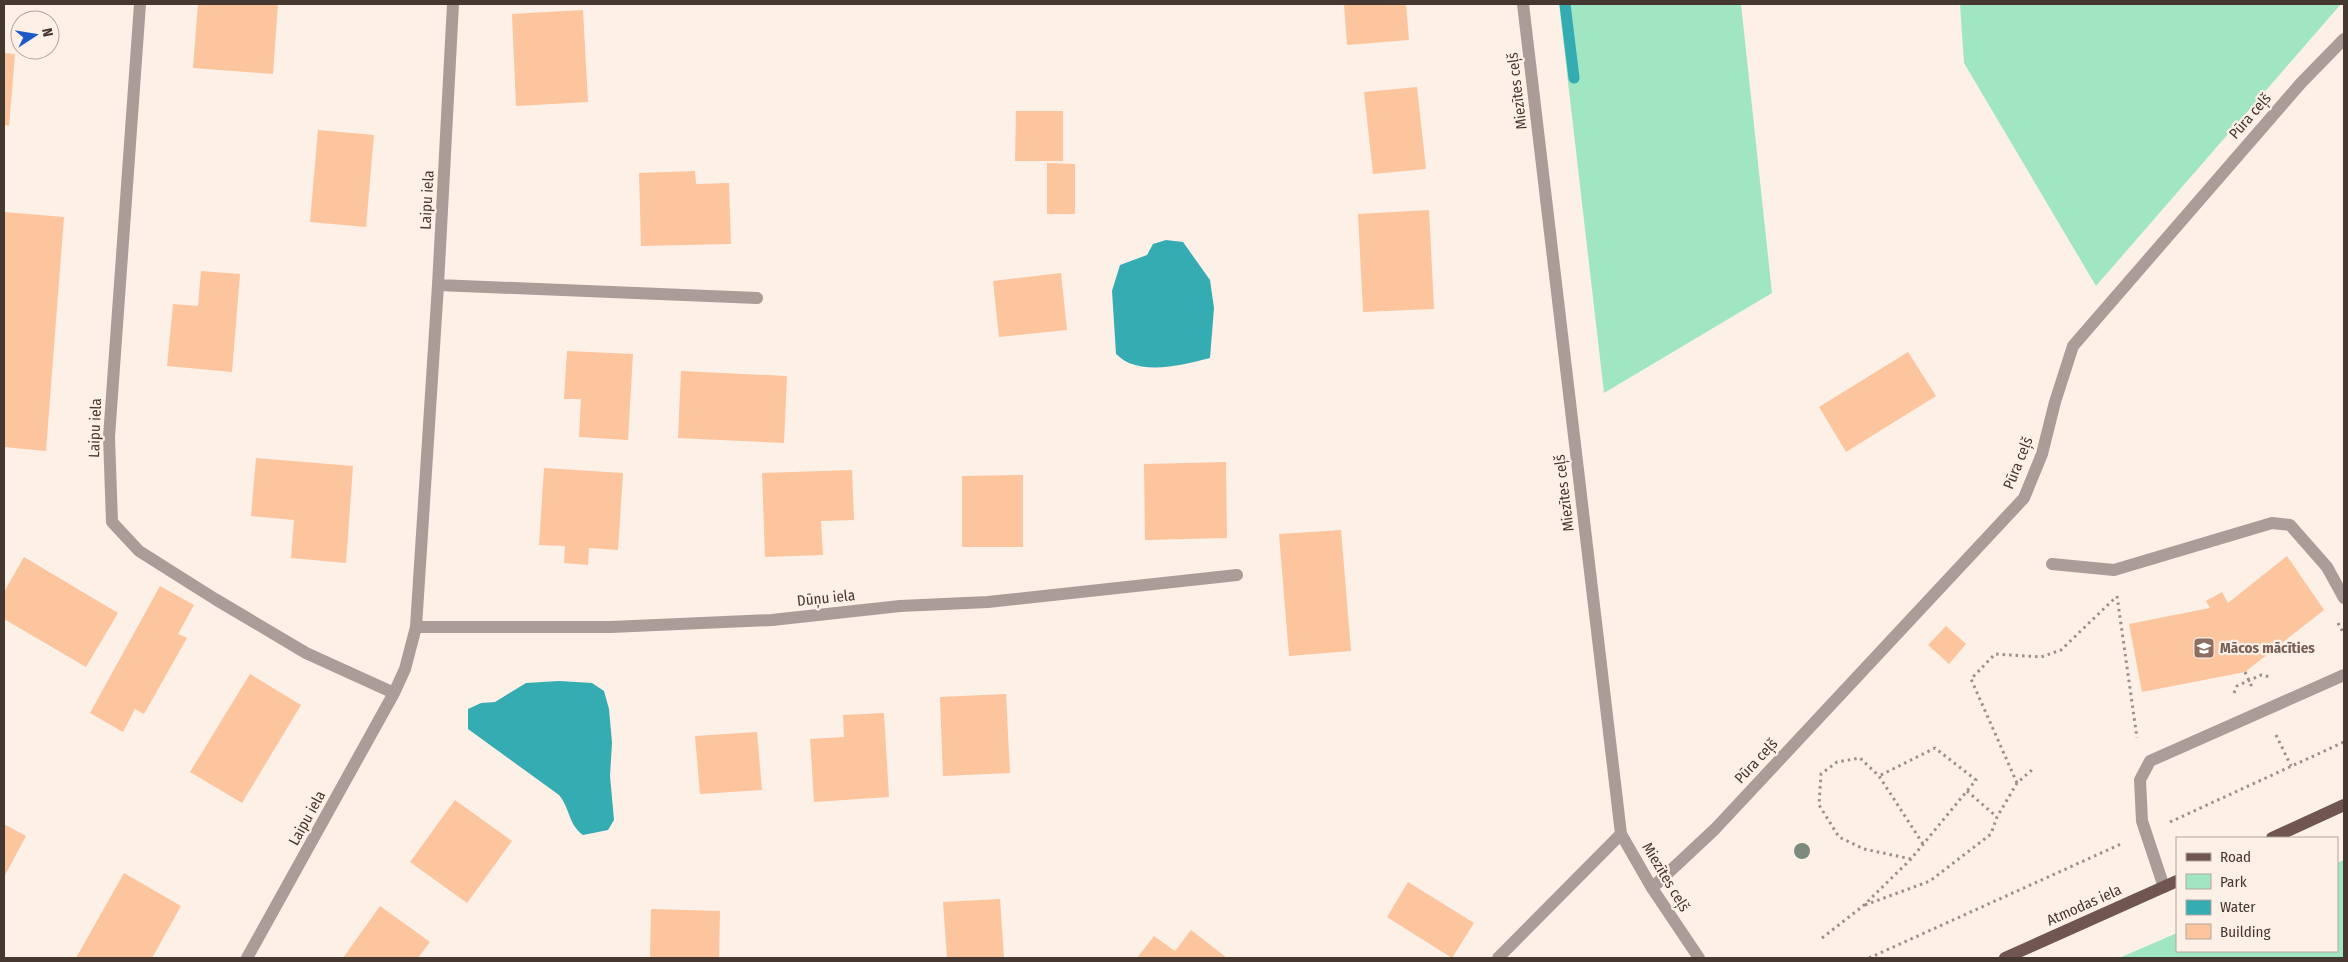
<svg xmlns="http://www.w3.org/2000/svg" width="2348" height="962" viewBox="0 0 2348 962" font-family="'Fira Sans Condensed',sans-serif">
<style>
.green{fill:#a1e6c3}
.water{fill:#35abb2}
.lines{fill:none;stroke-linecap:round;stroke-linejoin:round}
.stream{stroke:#35abb2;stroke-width:11}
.building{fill:#fcc59e}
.path{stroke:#9c9088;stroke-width:3;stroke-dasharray:2.5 4;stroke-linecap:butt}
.service{stroke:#ac9c98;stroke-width:12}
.minor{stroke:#ac9c98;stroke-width:12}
.primary{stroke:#715550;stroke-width:12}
.tree{fill:#7c8b7e}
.labels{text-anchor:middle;stroke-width:4.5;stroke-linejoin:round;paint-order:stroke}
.street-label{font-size:15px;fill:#443830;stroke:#fcf0e7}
.education-label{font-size:15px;font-weight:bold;fill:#785e54;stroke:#fcf0e7;text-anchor:start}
</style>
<rect width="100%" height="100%" fill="#fcf0e7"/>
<path class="green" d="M1559,4H1741L1772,293L1604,393Z
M1960,4H2341L2096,286L1964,63Z
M2344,860V958H2119L2177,933V951H2337V863Z"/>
<path class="water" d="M1166,240L1183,242L1210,280L1214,308L1210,358C1186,364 1154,373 1129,363C1124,361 1120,357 1116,354L1112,291L1120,265L1147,255L1153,244Z
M559,681L592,683L604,691L609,709L612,743L610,776L614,820L608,830L583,835C568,824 570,808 559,795L468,729V709L481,703L495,702L526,683Z"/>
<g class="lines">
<path class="stream" d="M1565,4L1574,78"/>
</g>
<path class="building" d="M198,4H278L273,74L193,68Z
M1344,4H1406L1409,40L1347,45Z
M583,10L588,102L516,106L512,14Z
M4,53L15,54L9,126L4,125Z
M1417,87L1426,169L1373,174L1364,92Z
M1016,111H1063V161H1015Z
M318,130L374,135L366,227L310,222Z
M1047,163L1075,164V214H1047Z
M695,171L696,184L729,183L731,244L641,246L639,173Z
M1429,210L1434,309L1363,312L1358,214Z
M4,212L64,217L46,451L4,447Z
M201,271L240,274L232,372L167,366L173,304L198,306Z
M1061,273L1067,330L999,337L993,281Z
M567,351L633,354L628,440L579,437L581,399H564Z
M1908,352L1936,396L1846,452L1819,407Z
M681,371L787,376L784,443L678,438Z
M256,458L353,466L346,563L291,558L294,520L251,516Z
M1226,462L1227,538L1145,540L1144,464Z
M544,468L623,473L618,550L589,548L588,565L564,563L565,546L539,545Z
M852,470L854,520L821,521L823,555L765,557L762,473Z
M1023,475V547H962V476Z
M1341,530L1351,651L1289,656L1279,534Z
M2287,556L2324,610L2245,672L2142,692L2129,624L2210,608L2206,601L2222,592L2228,603Z
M24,557L118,613L86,667L4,619V592Z
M160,586L194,605L178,634L187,638L144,714L135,709L123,732L90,713Z
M1946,626L1966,644L1949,664L1928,645Z
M250,674L301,705L242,803L190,772Z
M1006,694L1010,773L943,776L940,697Z
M884,713L889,797L814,802L810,739L844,737L843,715Z
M757,732L762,790L700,794L695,736Z
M455,800L512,841L467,903L410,862Z
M4,824L26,836L4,877Z
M124,873L181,906L152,958H76Z
M1408,882L1474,923L1452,958L1387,917Z
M1000,899L1004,958H947L943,902Z
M380,906L430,942L418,958H343Z
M651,909L720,911L719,958H650Z
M1191,930L1227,958H1137L1154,936L1175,951Z"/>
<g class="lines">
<path class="path" d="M2117,596L2137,738
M2338,623L2344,634
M2245,672L2252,687
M2234,693L2237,686L2261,675L2270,677
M2276,735L2291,766
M2017,783L1971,679L1995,654L2041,657L2061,650L2115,598
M1967,791L1997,817
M2170,822L2344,742
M1911,859L1864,849L1839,837L1819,805L1821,774L1837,762L1860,758L1879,776L1923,844
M1865,905L1930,881L1991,834L1997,817L2017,783L2033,769
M1822,938L1863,906L1911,859L1976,780L1935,748L1879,776
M1869,958L2121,844"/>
<path class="service" d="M2052,564L2114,570L2272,523L2290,525L2327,567L2344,598
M2164,887L2142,821L2140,780L2150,761L2344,675"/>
<path class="minor" d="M140,4L109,437L112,522L139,551L215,599L306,653L394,693
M1523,4L1621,834L1652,888L1699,958
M438,285L757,298
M416,627H611L772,620L900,606L988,602L1237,575
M1652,888L1715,829L2024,498L2042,454L2055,402L2073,346L2301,83L2344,39
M247,958L394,693L405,669L416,627L438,285L453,4
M1498,958L1621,834"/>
<path class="primary" d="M2272,838L2344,805
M2005,958L2177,881"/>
</g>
<circle class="tree" cx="1802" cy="851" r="8"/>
<defs>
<g id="school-square" transform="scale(1.125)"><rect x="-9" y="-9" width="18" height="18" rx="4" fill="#8d6e63" stroke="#fcf0e7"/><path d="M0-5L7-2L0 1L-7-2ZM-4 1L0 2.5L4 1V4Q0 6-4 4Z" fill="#fff"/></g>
</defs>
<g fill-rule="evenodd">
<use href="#school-square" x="2204" y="648"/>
</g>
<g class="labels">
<g class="street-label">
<text transform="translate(1517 91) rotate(-97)" y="5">Miezītes ceļš</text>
<text transform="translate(2250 116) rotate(-49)" y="5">Pūra ceļš</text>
<text transform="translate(427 200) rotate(-87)" y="5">Laipu iela</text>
<text transform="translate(95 428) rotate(-88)" y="5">Laipu iela</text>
<text transform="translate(2018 463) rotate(-68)" y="5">Pūra ceļš</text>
<text transform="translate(1564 493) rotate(-97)" y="5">Miezītes ceļš</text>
<text transform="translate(826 598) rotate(-6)" y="5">Dūņu iela</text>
<text transform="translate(1756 761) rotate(-47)" y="5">Pūra ceļš</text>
<text transform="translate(307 818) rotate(-61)" y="5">Laipu iela</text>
<text transform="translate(1666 877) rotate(59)" y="5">Miezītes ceļš</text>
<text transform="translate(2084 905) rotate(-24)" y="5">Atmodas iela</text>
</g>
<g class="education-label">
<text x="2220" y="653">Mācos mācīties</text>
</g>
</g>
<rect width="2348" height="962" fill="none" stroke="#443830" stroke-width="10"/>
<rect x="2176" y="837" width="162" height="115" fill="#fcf0e7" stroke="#b2a69e"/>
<rect x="2186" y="853" width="25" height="8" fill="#715550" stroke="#b2a69e"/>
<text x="2220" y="862" font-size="15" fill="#443830">Road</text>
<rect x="2186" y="874" width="25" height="15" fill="#a1e6c3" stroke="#b2a69e"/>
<text x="2220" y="887" font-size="15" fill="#443830">Park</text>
<rect x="2186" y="900" width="25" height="15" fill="#35abb2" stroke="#b2a69e"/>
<text x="2220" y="912" font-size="15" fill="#443830">Water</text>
<rect x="2186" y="924" width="25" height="15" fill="#fcc59e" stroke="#b2a69e"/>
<text x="2220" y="937" font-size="15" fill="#443830">Building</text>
<g transform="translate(35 35) rotate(78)"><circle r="24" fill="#fcf0e7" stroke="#b2a69e"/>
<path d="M0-4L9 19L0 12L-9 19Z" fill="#1d59c6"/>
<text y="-8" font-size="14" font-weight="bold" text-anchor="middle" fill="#443830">N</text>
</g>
</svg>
